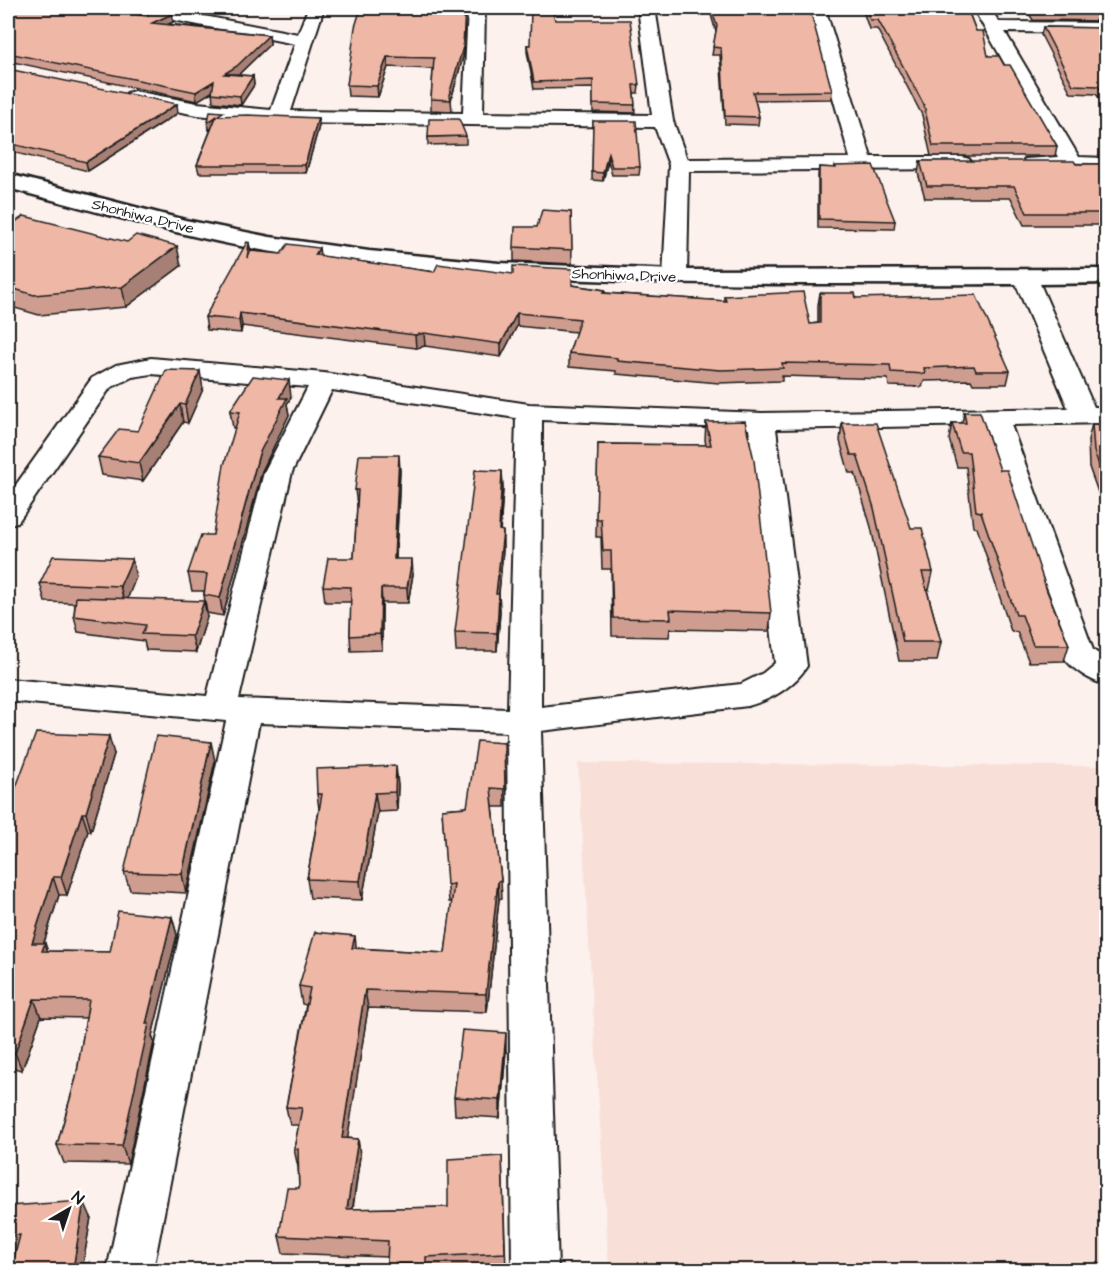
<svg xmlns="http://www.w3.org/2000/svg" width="1114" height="1278" viewBox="0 0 1114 1278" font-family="'Architects Daughter',sans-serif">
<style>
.built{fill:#f8e0d8}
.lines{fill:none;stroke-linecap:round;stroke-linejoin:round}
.street-casing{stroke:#1c1c1c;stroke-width:4}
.secondary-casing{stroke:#1c1c1c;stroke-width:5}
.street{fill:#fff;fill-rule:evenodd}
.secondary{fill:#fff;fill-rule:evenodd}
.wall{fill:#ce9d8f;stroke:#1c1c1c;stroke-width:1.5}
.shaded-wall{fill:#a78074;stroke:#1c1c1c;stroke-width:1.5}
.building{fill:#efb7a6;stroke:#1c1c1c;stroke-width:1.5}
.labels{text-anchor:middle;stroke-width:4.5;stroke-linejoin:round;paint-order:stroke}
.far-street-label{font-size:15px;fill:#1c1c1c;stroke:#fff}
</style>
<rect width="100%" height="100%" fill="#fcf1ed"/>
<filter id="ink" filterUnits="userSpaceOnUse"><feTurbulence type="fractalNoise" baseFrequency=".0167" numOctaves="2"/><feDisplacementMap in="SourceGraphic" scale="12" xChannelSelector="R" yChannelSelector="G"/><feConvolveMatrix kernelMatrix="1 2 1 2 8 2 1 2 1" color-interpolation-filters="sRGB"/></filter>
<g filter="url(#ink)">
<path class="built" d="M578,763L1106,766V1270H609Z"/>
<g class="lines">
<g class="street-casing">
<path id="street" d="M129,8H162L298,34L308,8H324L291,111L463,113L468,8H485L483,113L652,115L638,8H655L673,121L687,159L850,158L808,8H825L871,157H962L969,159L972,163L969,167L962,169L689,171L687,277L683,282L675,284L667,282L663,277L669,165L655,127L279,123L197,115L134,103L127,101L124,97L127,93L134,91L197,103L271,110L295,44L138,13L132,12Z
M973,8H990L999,22L1106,23V33L1005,32L1079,157L1106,158V170L1025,167L1022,163L1025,159L1058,157Z
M1025,270L1033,272L1037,277L1094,407H1106V423L1011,425L1093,650L1106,659V685C1091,681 1072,670 1063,656L985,425L776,429L807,666C795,686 771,700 748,706L541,731L558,1270H512L507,732L259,723L153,1270H107L226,721L8,701V679L207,696L264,472L308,387L151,374L132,377L110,388L18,522L8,525V496L92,378L116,365L151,358L324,373L529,404L762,413L1068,408L1013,277L1017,272ZM332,390L516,418L508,709L239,699L292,472ZM542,420L749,429L775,663L763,673L741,684L541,707Z"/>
</g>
<g class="secondary-casing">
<path id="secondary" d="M8,174L185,220L270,237L369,251L499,263L675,270L1106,269V283C1019,285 932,284 845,284C653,284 462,281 273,252C183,237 95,211 8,188Z"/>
</g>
<use href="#street" class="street"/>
<use href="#secondary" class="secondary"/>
</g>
<path class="wall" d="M8,8L146,16L172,14L173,22L169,24L269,35L270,44L238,75L253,76L254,85L241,105L213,102L212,91L197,101L8,61Z
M171,8H205L195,12Z
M361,8H465L463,57L451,100L452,111L431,110V99L433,69L388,67L378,97L348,96L347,85Z
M709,8H807L832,91L831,99L755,100L759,117L758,125L725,124L720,55H712L716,32Z
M862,8H967L976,31L988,56L1004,65L1057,146L1055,156H931L922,115L877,29H869Z
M1025,8H1107V21L1033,20Z
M555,20L639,85L638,93H634L635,113L593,112V88L534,89L527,52V45H530Z
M1043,27L1107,28V108L1096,94L1071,93L1041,35Z
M8,69L178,113L88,171L8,151Z
M223,116L318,118L319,126L306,173H199L197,165L211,129L209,130Z
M593,121L640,167L639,175H612L608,161L603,181L592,180Z
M466,136V144L428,145V137Z
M920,161L1107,164V225H1024L1011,198H925L918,173Z
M835,166L895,221L894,229L818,228V175L819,167L835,168Z
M571,212L572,264L514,261V247L537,227Z
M8,227L181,266L126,307L39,315L8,306Z
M249,243L251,253L320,256L434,272L572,285L605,290V293L724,301V296L810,324L818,323V305L820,293L856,298L1010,371L1007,384H973L971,380L924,381L922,387L889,386L888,379L782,376V381L719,383L616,374V371L569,367V353L576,332L517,326L501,357L425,346L416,348L242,326L241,333L207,330L205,317Z
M203,389L188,423L183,422L143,481L102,475L98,457Z
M291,397L287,404L289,415L262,471L223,616L207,613L204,595V591H192L188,573L213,535L235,428H233L230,411Z
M964,412L1000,470L1069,645L1064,661L1029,662L1017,632L1011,631L977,528L973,527L966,467H957L949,439L952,423H962Z
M706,422L771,613L769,631L670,629L669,637L612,636L611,569H602L601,537H596L598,444L706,445L705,440Z
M842,423L911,528L933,572L929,590H927L941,642L937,661H899L871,527L855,473H849L840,441Z
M1092,424L1107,425V509H1104L1089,467L1088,440Z
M400,470L396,559L413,574L408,603H382V650L351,651L350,636L351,602H325L323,586L354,558L357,505L355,490Z
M502,471L503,489L500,530L503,549L499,594L500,612L497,651H456L455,632Z
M132,559L136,577L127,598L207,617L196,652L146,650L144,641L78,632L74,616L75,603L45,602L40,583Z
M504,743L505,807H493L501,880L502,898L499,899L487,1012L368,1008L347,1138L358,1139L360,1156L353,1209L448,1207L502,1156L506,1270H388L387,1257L283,1253L279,1236L299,1188L298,1167L294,1149L299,1125H290L286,1107L306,1005L302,1004L299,986L356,948L445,953L452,902H449L442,809L467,807Z
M114,754L91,831H88L67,895H59L44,943L48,951L110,952L172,917L177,935L152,1036L154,1042L128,1164L64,1163L57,1145L76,1078L86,1018L41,1017L22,1070L8,1067V809Z
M215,761L186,893L130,890L124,872Z
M398,785L397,811L378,812L362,900L310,898L307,879L319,809L317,794Z
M506,1051L500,1118L455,1115L454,1097Z
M8,1206L91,1217L83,1263H90L93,1270H11L16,1251L8,1252Z"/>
<path class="shaded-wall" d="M195,8H205L195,12Z
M465,8L463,57L451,100L449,95Z
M172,14L173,22L154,31L152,23Z
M269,35L270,44L239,74H224Z
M387,57L388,67L378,97L377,86Z
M253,76L254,85L241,105L240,96Z
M214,81L215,90L197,101L196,92Z
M177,104L178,113L88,171L86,162Z
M216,117L217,125L209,130L208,122Z
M318,118L319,126L306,173L305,165Z
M608,153V161L603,181V173Z
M249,243L251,255L247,258Z
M177,246L181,266L126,307L122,287Z
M319,248L321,261L315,255Z
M240,313L242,326L241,333L239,320Z
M517,313V326L501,357V344Z
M424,333L425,346L416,348L415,335Z
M200,371L203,389L188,423L185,405Z
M289,380L291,397L287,404L289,415L262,471L223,616L220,598L259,454L279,398Z
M180,404L183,422L143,481L139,463Z
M399,455L400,470L395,574L394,559Z
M502,471L503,489L499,549V530Z
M503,531V549L497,612L496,594Z
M132,559L136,577L125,605L120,586Z
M412,559L413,574L408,603L407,588Z
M381,588L382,603V650L380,634Z
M499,594L500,612L497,651V633Z
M204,601L207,617L196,652L192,636Z
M109,736L114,754L91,831L86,813Z
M211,742L215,761L186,893L182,874Z
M396,766L398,785L397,811L395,792Z
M375,793L378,812L362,900L360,881Z
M82,813L88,831L67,895L61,877Z
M53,877L59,895L38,961L32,943Z
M498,881L499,899L487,1012L486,994Z
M172,917L177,935L152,1036L154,1042L128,1164L122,1146L146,1024Z
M355,936L357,954L352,948Z
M45,943L51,961L42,951Z
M365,990L368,1008L345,1155L342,1138Z
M34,999L41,1017L22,1070L15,1053Z
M506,1033V1051L500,1118V1100Z
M358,1139L360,1156L350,1226L347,1209Z
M84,1201L91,1217L82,1270L74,1263Z
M90,1263L93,1270H89Z"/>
<path class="building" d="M8,8H97L146,16L153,10L172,14L152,23L269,35L237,66L224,74L253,76L240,96L212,93L214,81L196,92L8,53Z
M361,8H465L463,47L449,95L451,100L431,99L434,58L387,57L377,86L347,85L355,27Z
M531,8H552L555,20H630L639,85H633L635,105L593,104V80L534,82L527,45H530Z
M711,8H807L812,17L832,91L753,92L759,117L725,116L721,48L713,47L717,26Z
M866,8H967L976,31H983L988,56H999L1004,65H1010L1057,146H933L924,105L878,20H870Z
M1031,8H1107V13H1034Z
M1043,27L1107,28V97L1098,86L1073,85Z
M8,69L177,104L86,162L8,143Z
M210,111L223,112L217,116L248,115L318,118L305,165H197L216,117L208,122Z
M429,119H459L466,136L428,137Z
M593,121H636L640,167H612L608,153L603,173L592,172Z
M920,161H1074L1076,164H1107V213H1027L1014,186H927Z
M873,165L895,221L819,219V167L836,168L835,166Z
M542,210L571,212L572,250L514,247L515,227H537Z
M24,216L127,242L136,235L177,246L122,287L34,295L8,287V227Z
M247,242L249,243L247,258L251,251L281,254L288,244L319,248L315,255L434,272L438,264L513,274V266L572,269V285L605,290L603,293L726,301L724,296L803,292L810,324L820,323V293H855L856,298L976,295L1010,371H976L974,366L924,368L925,374L891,372L890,365L782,363L783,368L720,370L617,361V358L569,353L580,319L517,313L501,344L424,333L415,335L240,313L239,320L205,317Z
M166,370L200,371L185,405L180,404L139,463L98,457L119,429L138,431Z
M253,376L289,380L279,398H287L259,454L220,598L204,595L207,574L188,573L201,535H213L224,465L240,412L230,411Z
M964,412H980L1000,470H1007L1047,591L1069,645H1033L1022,615H1016L981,512L976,511L969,452H961L952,423H966Z
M745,421L754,460L771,613L670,610L671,619L613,618L611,551H603L601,519H596L598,444L711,445L706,422Z
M842,423H876L911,528H922L933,572H922L941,642H903L874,508L857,455H851Z
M1092,424L1107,425V487L1094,451Z
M359,455H399L394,559H412L407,588H381L380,634L350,636L351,587L323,586L328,558H354L358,490H355Z
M475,470L502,471L499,530L503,531L496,594H499L497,633L455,632Z
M53,556L132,559L120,586L40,583Z
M76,597L204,601L192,636L142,634L146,625L74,616Z
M36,733L109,736L86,813H82L61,877H53L32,943H45L42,951L110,952L118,911L172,917L146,1024H149L122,1146L57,1145L76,1078L89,1000L34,999L15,1053L8,1051V809Z
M156,736L211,742L182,874L124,872Z
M477,741L504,743L505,789L491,788L501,880L498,881L486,994L365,990L342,1138L358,1139L347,1209L448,1207V1159L502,1156L505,1253L426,1257V1264H387L388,1241L279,1236L287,1188H299L298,1149H294L302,1108L286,1107L310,988L299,986L315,932L355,936L352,948L445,953L454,884L447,885L442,809L467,807Z
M396,766L395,792L375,793L360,881L307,879L322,794H317L316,769Z
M462,1030L506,1033L500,1100L454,1097Z
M84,1201L74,1263H90L89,1270H11L20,1235L8,1236V1206Z"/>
</g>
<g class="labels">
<g class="far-street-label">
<text transform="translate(143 216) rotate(14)" y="5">Shonhiwa Drive</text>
<text transform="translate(624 275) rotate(2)" y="5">Shonhiwa Drive</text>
</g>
</g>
<rect width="1114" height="1278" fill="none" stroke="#fff" stroke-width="30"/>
<rect x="15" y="15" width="1084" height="1248" fill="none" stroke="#1c1c1c" stroke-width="2" filter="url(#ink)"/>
<g transform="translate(69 1209) rotate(39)" stroke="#ffffff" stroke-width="4.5" paint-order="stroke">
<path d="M0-4.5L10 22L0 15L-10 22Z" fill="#1c1c1c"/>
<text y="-9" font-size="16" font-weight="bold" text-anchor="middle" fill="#1c1c1c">N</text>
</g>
</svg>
